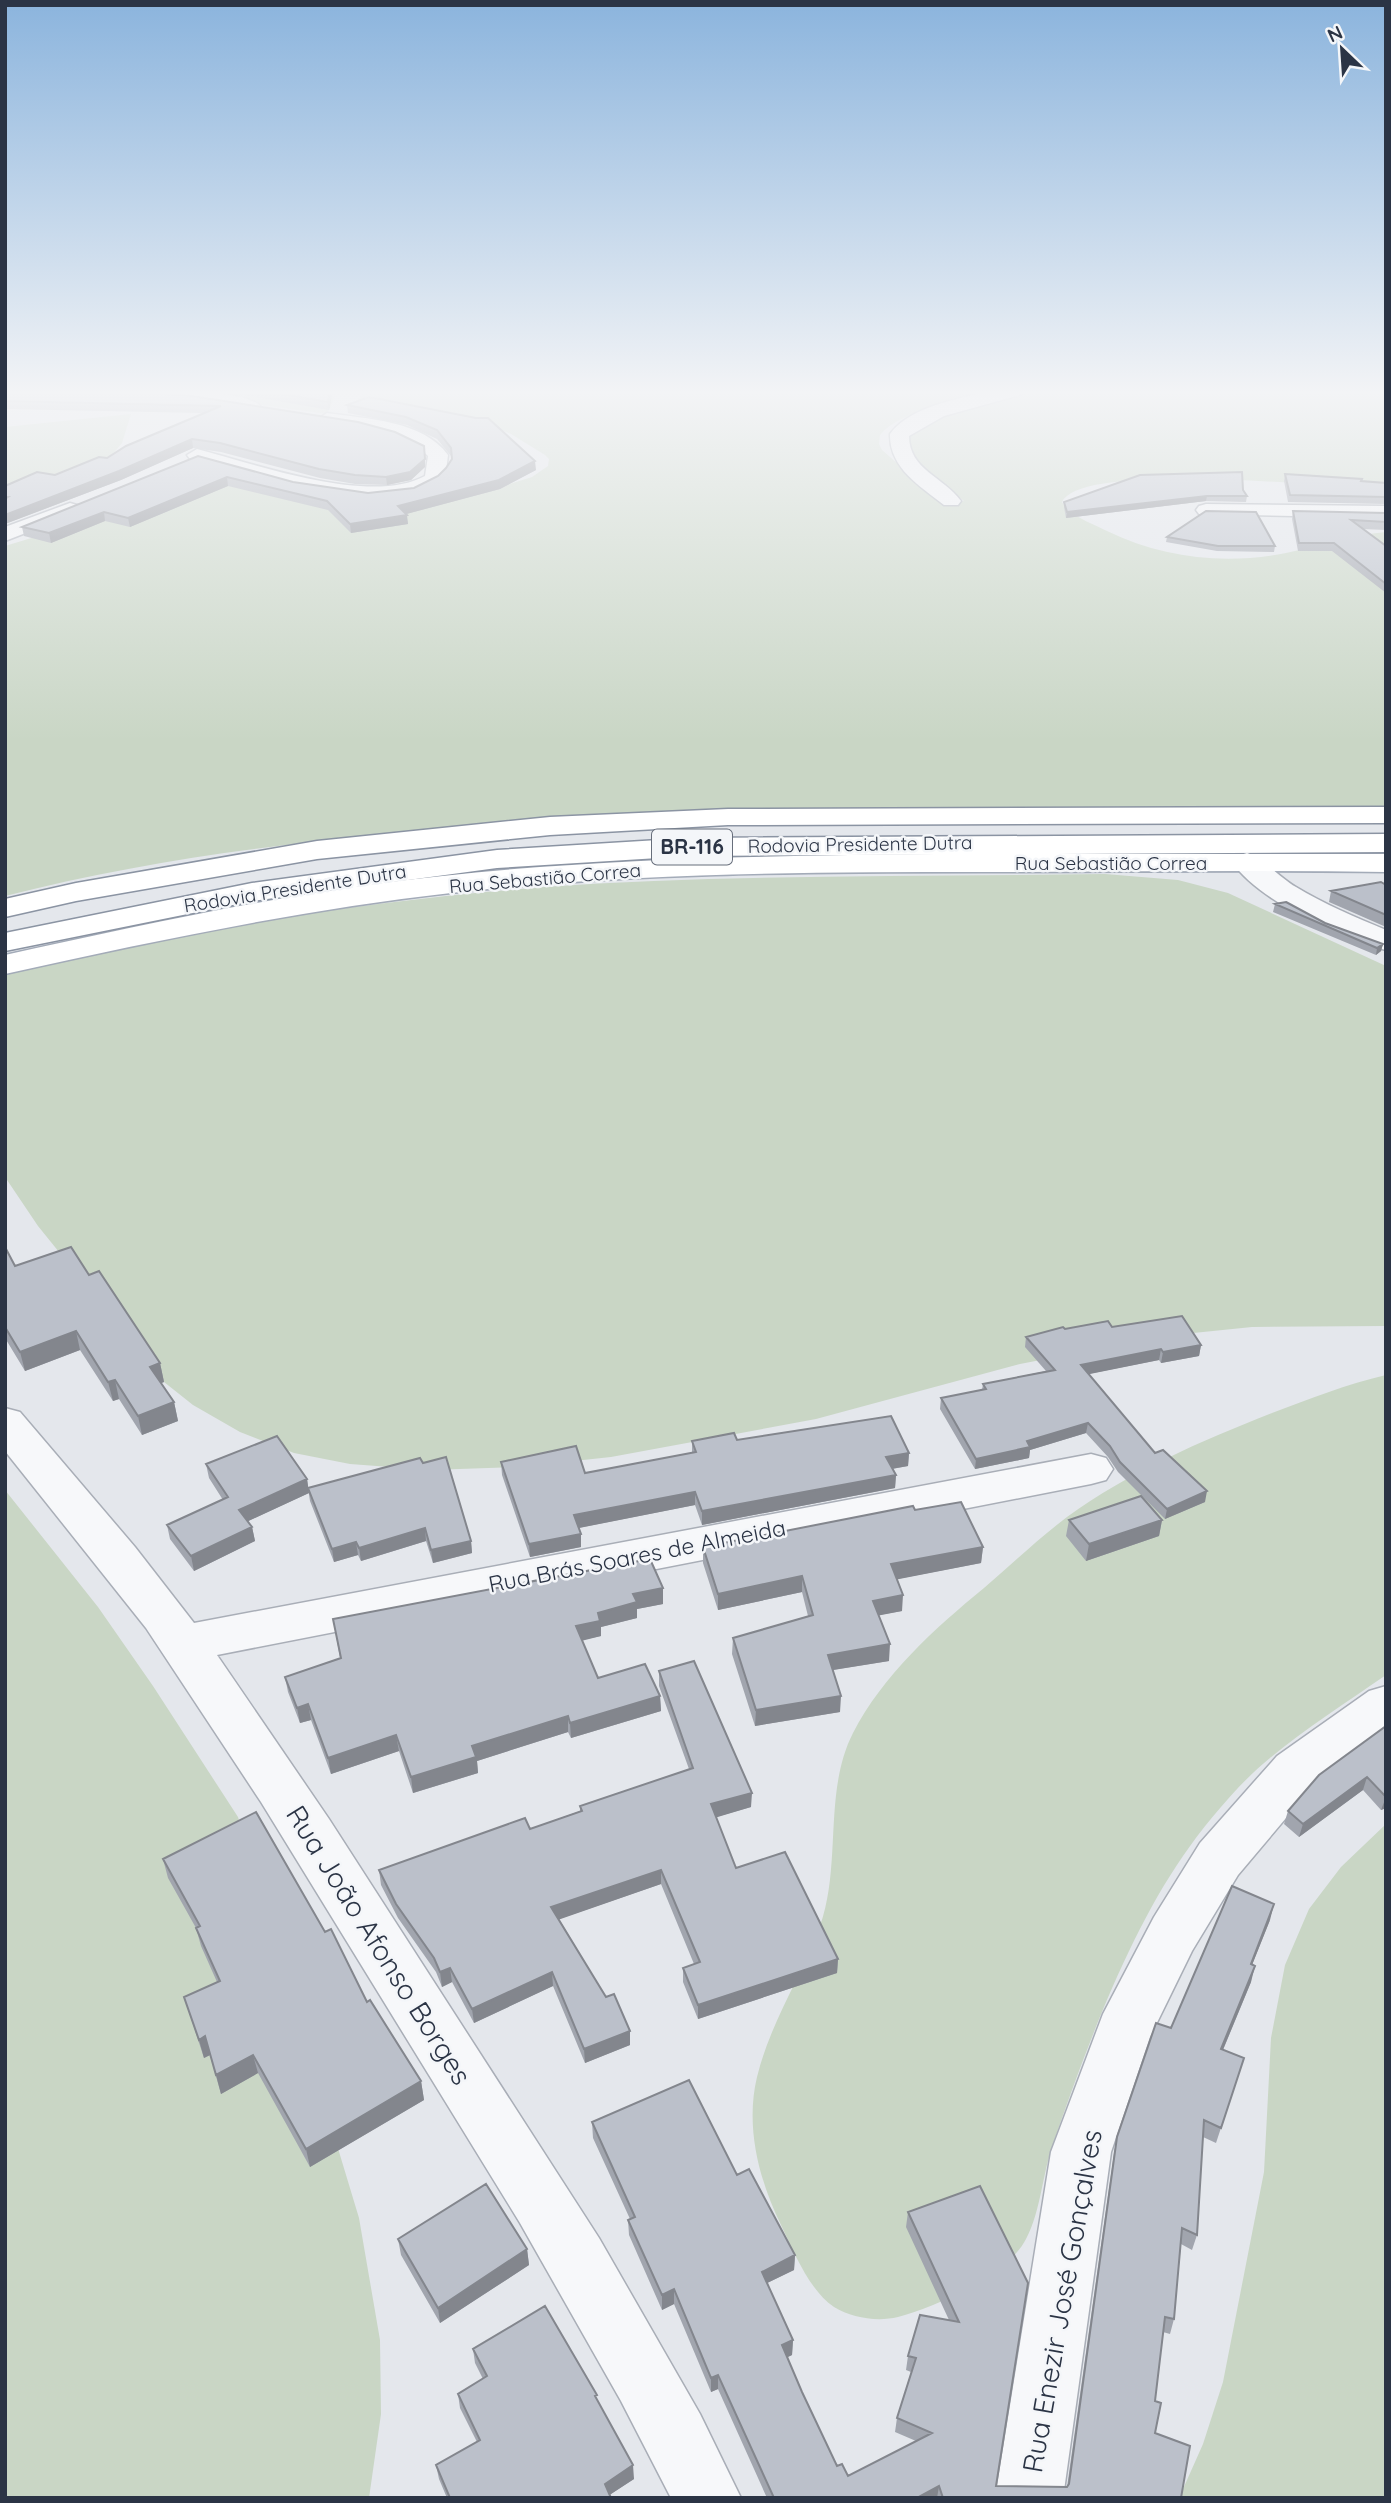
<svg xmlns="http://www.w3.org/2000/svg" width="1391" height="2503" viewBox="0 0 1391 2503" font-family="Quicksand,sans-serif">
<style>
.green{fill:#c9d6c5}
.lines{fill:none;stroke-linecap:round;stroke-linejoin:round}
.minor-casing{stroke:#a9aeb7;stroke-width:3}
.major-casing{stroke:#a3abb8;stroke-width:3}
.highway-casing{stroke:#8b94a3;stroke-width:3}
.minor{fill:#f7f8fa;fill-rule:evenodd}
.major{fill:#fff;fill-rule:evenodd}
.highway{fill:#fff;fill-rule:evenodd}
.wall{fill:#a1a5ae}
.shaded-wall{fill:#83868d}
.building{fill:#bbc0ca;stroke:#83868d;stroke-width:2}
.labels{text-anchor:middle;stroke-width:5;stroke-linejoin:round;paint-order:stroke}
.far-street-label{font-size:19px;fill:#2b3445;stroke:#f4f6f9}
.shield{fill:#f4f6f9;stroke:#676e7b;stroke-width:2}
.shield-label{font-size:21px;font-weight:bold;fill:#2b3445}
.street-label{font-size:23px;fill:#2b3445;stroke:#f4f6f9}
.near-street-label{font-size:28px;fill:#2b3445;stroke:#f4f6f9}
</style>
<rect width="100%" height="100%" fill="#e4e7ec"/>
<path class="green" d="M217,390H338L327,414L213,398Z
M365,390H996C964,400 901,409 880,435L879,444L882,450L944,504L964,501L917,464L905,439L924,422L1025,390H1386V490C1337,487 1081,460 1062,502C1070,516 1093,524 1107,531C1163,558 1224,565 1286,553C1319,546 1351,535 1386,532V806C1072,809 759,802 446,829C298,841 149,859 5,896V546L246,473L353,502L477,494L532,477L548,466L549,459L545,455L511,434L490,426L354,405Z
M131,414L122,443L112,455L5,500V427Z
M1105,874L1178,880L1228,893L1386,966V1326L1252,1327L1164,1336L1020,1364L816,1419L611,1457L518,1467L430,1470L350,1464L294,1453L240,1432L193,1405L164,1382L38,1226L5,1177V967C183,931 363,901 544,887C730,874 918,877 1105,874Z
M1386,1375V1675C1347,1702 1306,1728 1270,1758C1240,1782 1205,1824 1183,1856C1127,1937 1085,2051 1053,2144C1042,2175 1041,2211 1026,2239C1008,2275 936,2307 898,2317C877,2322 852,2318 834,2307C809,2290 794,2252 781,2225C759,2180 745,2127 757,2077C770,2023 801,1978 820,1926C842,1864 823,1792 853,1733C883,1675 934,1629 984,1588C1012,1564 1038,1539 1067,1517C1129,1472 1201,1441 1272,1413C1309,1399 1347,1384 1386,1375Z
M5,1490L98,1607L153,1686L238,1817L359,2218L380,2340L381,2414L369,2498H5Z
M1386,1824V2498H1179L1203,2444L1223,2382L1264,2172L1271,2038L1285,1965L1309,1909L1341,1867Z"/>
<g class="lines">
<g class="minor-casing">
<path id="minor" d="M88,390C118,390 244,386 260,406L251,411L186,400L97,395Z
M994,390H1026L1023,394L944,416L909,436C909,470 944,477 961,501L958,505H944C920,486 889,468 890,434C911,405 961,399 994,390Z
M327,413C366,419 423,420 448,455L445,479C410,527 239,473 190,459L187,455L197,449C256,464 370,506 425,476L428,456C401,427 356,432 320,423L318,419Z
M70,503L77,505L80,509L77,513L5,541V527Z
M1206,504L1386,506V518L1199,514L1196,510L1199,506Z
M1247,853C1262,857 1280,878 1296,887C1324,904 1355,917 1386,930V950C1341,939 1258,900 1232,862L1237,856Z
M5,1408L20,1412L135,1547L194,1623L1091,1454L1106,1458L1113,1469L1106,1480L1091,1484L217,1655L329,1819L599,2238L700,2414L741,2498H671L621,2401L520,2223L261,1802L146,1628L5,1451Z
M1386,1686V1732L1313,1786L1238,1875L1192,1951L1150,2037L1111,2152L1063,2498H995L1051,2152L1103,2014L1154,1917L1200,1843L1277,1756L1369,1691Z"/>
</g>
<g class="major-casing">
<path id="major" d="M936,854H1386V872C1251,870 1116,872 981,872C804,872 627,873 451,893C301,910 153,941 5,974V955C128,928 251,901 375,884C561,859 748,856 936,854Z"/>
</g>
<g class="highway-casing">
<path id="highway" d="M1386,807V823L728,825L550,835L317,859L76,901L5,917V899L76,883L317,841L550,817L728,809Z
M1386,834V852L691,856L497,868L252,901L5,951V933L252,883L497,850L691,838Z"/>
</g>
<use href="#minor" class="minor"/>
<use href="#major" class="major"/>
<use href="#highway" class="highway"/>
</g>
<path class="wall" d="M5,390L192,396L424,446L425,467L411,480L387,485L355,484L320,478L221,452L193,448L121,480L5,524V486L55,475L107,458L203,413L5,409Z
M215,390H333L329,410Z
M369,397L536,470L500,489L406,514L408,524L351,533L328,510L228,486L130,527L105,521L51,543L24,536L22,527L198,456L293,482L368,493L414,488L438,476L446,468L452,459L451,456L437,439L407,425L348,413L347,405Z
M1285,474L1361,481L1386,483V504L1288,502L1284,481Z
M1243,490L1247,496L1246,502L1206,501L1066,518L1064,507V502Z
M1293,511L1386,513V530L1362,529L1386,546V593L1332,551H1298L1292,519Z
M1167,537L1275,546L1274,552L1217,551L1166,542Z
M1386,885V927L1329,902L1331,891Z
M1275,904L1383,944L1381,951L1376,955L1273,912Z
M5,1247L15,1266L89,1275L160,1363L164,1382L161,1383L174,1402L178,1421L142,1435L119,1399L113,1401L80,1350L25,1371L5,1338Z
M1112,1327L1201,1345L1199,1356L1161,1363L1159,1360L1088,1374L1155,1453L1205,1502L1165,1519L1118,1472L1108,1457L1086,1433L1030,1450L1029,1458L975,1469L940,1409L941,1398L982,1390L983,1384L1046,1371L1025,1347L1026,1337L1065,1329Z
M737,1440L909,1453L908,1466L892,1469L896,1475L895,1488L702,1525L695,1505L578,1528L581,1534V1547L530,1557L502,1475L501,1462L585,1473L692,1453V1441Z
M206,1464L307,1479L309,1493L248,1521L252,1527L255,1541L194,1571L170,1539L167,1525L223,1500L209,1478Z
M308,1488L471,1541L472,1553L433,1563L426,1541L361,1561L358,1555L334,1562L310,1501Z
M915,1510L983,1547L981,1563L897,1579L902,1611L879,1615L889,1661L832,1670L840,1712L755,1726L732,1654L733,1638L808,1616L802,1592L718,1610L703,1563V1547Z
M1069,1520H1162L1159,1536L1086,1561L1066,1536Z
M663,1588V1604L637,1609V1618L601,1627V1636L582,1640L598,1678L660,1696L661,1711L571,1738L568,1732L477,1761L478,1773L413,1793L399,1751L331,1774L311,1720L300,1723L288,1692L285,1677L340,1658L333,1619Z
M659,1671L751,1807L716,1817L736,1868L838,1959L837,1973L698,2019L683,1982V1968L694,1964L661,1884L559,1919L606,1997L630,2031V2045L585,2063L553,1986L474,2023L452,1982L442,1987L436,1972L398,1918L381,1885L379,1870L530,1829L580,1811V1806L689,1769L659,1686Z
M1386,1726V1808L1381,1810L1363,1790L1299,1837L1284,1824L1288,1811Z
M163,1859L325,1932L367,2002L421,2081L424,2100L310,2167L258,2073L221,2094L210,2055L204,2058L184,1997L217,1982L201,1946L196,1928L168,1878Z
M1270,1920L1252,1965L1251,1982L1223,2050L1244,2058L1216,2143L1203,2137L1197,2235L1192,2250L1181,2244L1174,2319L1170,2334L1163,2332L1155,2401V2433L1181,2498H767L718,2389L711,2392L674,2304L662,2310L629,2235L628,2220L630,2219L593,2138L592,2122L737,2175L795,2255L794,2270L767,2283L793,2340L792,2355L787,2357L802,2392L837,2466L848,2476L916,2441L895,2432L897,2418L911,2372L906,2370L908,2356L949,2320L906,2227L908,2212L980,2186L996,2486L1067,2487L1114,2153L1117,2137L1171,2028Z
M398,2239L527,2249L529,2265L440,2323L401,2255Z
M473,2349L598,2401L634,2479L609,2495L611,2498H447L439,2479L436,2465L477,2442L460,2408L458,2394L483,2379L475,2363Z"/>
<path class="shaded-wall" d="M330,390H333L329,410L328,402Z
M192,439L193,448L121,480L5,524V515Z
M425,459V467L411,480L387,485L386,477Z
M535,461L536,470L500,489L399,516L407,515L408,524L351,533L350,524L398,506Z
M227,477L228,486L130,527L128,518Z
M1207,496L1206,501L1066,518L1067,512Z
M104,512L105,521L51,543L49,533Z
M1383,944L1381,951L1376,955L1377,948Z
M76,1331L80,1350L25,1371L20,1352Z
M1201,1345L1199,1356L1161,1363L1163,1352Z
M1161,1349L1159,1360L1080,1376L1081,1365Z
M160,1363L164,1382L154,1386L150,1367Z
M115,1380L119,1399L113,1401L108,1382Z
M174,1402L178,1421L142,1435L138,1416Z
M1088,1423L1086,1433L1030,1450L1029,1458L975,1469L976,1459L1027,1441Z
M909,1453L908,1466L885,1470L886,1457Z
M896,1475L895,1488L702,1525V1511Z
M307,1479L309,1493L242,1524L239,1510Z
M1207,1491L1205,1502L1165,1519L1167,1509Z
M695,1492V1505L574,1529V1515Z
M1162,1520L1159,1536L1086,1561L1089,1544Z
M252,1527L255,1541L194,1571L191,1556Z
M425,1528L426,1541L361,1561L359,1548Z
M581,1534V1547L530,1557L529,1544Z
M471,1541L472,1553L433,1563L431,1550Z
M356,1542L358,1555L334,1562L332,1549Z
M983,1547L981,1563L889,1581L891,1564Z
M802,1576V1592L718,1610V1594Z
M663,1588V1604L637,1609V1618L601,1627V1636L577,1642L576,1626L598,1613L633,1594Z
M903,1595L902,1611L871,1617L873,1601Z
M890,1644L889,1661L827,1671L828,1655Z
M660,1696L661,1711L571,1738L570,1723Z
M841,1696L840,1712L755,1726L756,1710Z
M308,1704L311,1720L300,1723L297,1708Z
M568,1716V1732L477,1761L478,1773L413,1793L411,1777L472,1746Z
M396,1735L399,1751L331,1774L328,1758Z
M1367,1777L1363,1790L1299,1837L1303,1824Z
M752,1793L751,1807L711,1819V1804Z
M1386,1797V1808L1381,1810Z
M661,1870V1884L552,1922L551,1907Z
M1274,1904L1270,1920L1246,1980L1251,1964Z
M838,1959L837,1973L698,2019V2005Z
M1255,1966L1251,1982L1217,2064L1221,2049Z
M450,1968L452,1982L442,1987L440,1972Z
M552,1972L553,1986L474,2023L472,2009Z
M630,2031V2045L585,2063L584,2049Z
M205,2036L210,2055L204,2058L199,2040Z
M253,2055L258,2073L221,2094L216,2075Z
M421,2081L424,2100L310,2167L306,2149Z
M527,2249L529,2265L440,2323L438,2308Z
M795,2255L794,2270L761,2286L762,2272Z
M674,2289V2304L662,2310V2295Z
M793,2340L792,2355L782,2360V2345Z
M718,2375V2389L711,2392V2378Z
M633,2465L634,2479L605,2498V2484Z
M939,2486L937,2498H917Z"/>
<path class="building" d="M5,390H110L192,396L358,422L395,432L424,446L425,459L410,472L386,477L355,475L319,469L220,443L192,439L119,471L5,515V499L8,497H5V486L37,472L55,475L99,457L107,458L126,446L221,406L5,401Z
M260,390H330L328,402Z
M369,397L476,418H488L535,461L499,480L398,506L407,515L350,524L327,501L227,477L128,518L104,512L49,533L22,527L198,456L293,482L368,493L414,488L438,476L446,468L452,459L451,448L437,430L406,417L347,405Z
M1242,472L1243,490L1247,496H1207L1067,512L1064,502L1140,475Z
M1285,474L1362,479L1361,481L1386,483V497L1290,495Z
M1206,511L1256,512L1275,546H1218L1167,537Z
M1293,511L1386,513V522L1351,520L1386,546V584L1334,543H1299Z
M1381,882L1386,885V915L1331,891Z
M1286,902L1325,923L1383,944L1377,948L1275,904Z
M5,1247L15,1266L71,1247L89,1275L99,1271L160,1363L150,1367L174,1402L138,1416L115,1380L108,1382L76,1331L20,1352L5,1327Z
M1182,1316L1201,1345L1163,1352L1161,1349L1081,1365L1155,1453L1163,1450L1207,1491L1167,1509L1120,1462L1110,1446L1088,1423L1027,1441L1030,1447L976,1459L941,1398L986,1389L983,1384L1055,1370L1026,1337L1063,1327L1065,1329L1108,1321L1112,1327Z
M891,1416L909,1453L886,1457L896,1475L702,1511L695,1492L574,1515L581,1534L529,1544L501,1462L576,1446L585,1473L696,1452L692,1441L734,1433L737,1440Z
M277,1436L307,1479L239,1510L252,1527L191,1556L167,1525L228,1497L206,1464Z
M446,1457L471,1541L431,1550L425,1528L359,1548L356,1542L332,1549L308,1488L420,1458L423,1463Z
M1141,1496L1162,1520L1089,1544L1069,1520Z
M961,1502L983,1547L891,1564L903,1595L873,1601L890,1644L828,1655L841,1696L756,1710L733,1638L813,1615L802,1576L718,1594L703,1547L913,1506L915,1510Z
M650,1559L663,1588L633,1594L637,1602L598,1613L600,1621L576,1626L598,1678L645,1664L660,1696L570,1723L568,1716L472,1746L476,1757L411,1777L396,1735L328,1758L308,1704L297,1708L285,1677L341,1658L333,1619Z
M694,1661L752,1793L711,1804L736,1868L785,1852L838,1959L698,2005L683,1968L700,1962L661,1870L551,1907L606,1997L614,1994L630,2031L584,2049L552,1972L472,2009L450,1968L440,1972L434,1958L396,1904L379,1870L525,1818L530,1829L582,1811L580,1806L693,1768L659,1671Z
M1386,1726V1797L1367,1777L1303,1824L1288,1811L1319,1775Z
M256,1812L325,1932L331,1929L367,2002L370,2000L421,2081L306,2149L253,2055L216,2075L205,2036L199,2040L184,1997L220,1981L196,1928L200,1926L163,1859Z
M1232,1886L1274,1904L1251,1964L1255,1966L1221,2049L1244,2058L1221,2128L1204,2120L1197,2235L1182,2228L1174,2319L1165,2317L1155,2401L1161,2403L1155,2433L1190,2446L1181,2498H943L939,2486L917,2498H774L718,2375L711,2378L674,2289L662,2295L628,2220L635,2217L592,2122L689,2080L737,2175L749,2169L795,2255L762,2272L793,2340L782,2345L802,2392L837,2466L842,2464L848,2476L932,2433L897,2418L916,2358L908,2356L920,2315L959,2322L908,2212L980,2186L1028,2283L996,2486L1067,2487L1069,2484L1117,2137L1156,2023L1171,2028Z
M486,2184L527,2249L438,2308L398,2239Z
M545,2306L597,2395L595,2396L633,2465L605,2484L611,2498H450L436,2465L480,2440L458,2394L487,2376L473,2349Z"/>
<linearGradient id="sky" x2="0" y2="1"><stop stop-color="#8bb4dd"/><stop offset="0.53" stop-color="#f3f4f6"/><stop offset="1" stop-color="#f3f4f6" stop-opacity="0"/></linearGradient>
<rect width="1391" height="741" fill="url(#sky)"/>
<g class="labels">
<g class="far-street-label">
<text transform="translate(860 844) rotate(-1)" y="7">Rodovia Presidente Dutra</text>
<text x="1111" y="870">Rua Sebastião Correa</text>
<text transform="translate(545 878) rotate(-5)" y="7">Rua Sebastião Correa</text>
<text transform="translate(295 888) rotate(-9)" y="7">Rodovia Presidente Dutra</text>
</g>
<rect class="shield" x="652" y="829.5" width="80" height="35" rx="5"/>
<g class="shield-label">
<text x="692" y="854">BR-116</text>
</g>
<g class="street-label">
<text transform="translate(637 1556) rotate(-11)" y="8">Rua Brás Soares de Almeida</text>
</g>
<g class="near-street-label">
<text transform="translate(379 1945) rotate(58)" y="10">Rua João Afonso Borges</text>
<text transform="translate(1062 2301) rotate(-80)" y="10">Rua Enezir José Gonçalves</text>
</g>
</g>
<rect width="1391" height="2503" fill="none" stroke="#2b3445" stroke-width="14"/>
<g transform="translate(1342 49) rotate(335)" stroke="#f4f6f9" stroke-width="5" paint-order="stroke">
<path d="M0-5L12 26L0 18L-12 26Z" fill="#2b3445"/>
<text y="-10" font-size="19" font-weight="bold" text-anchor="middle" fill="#2b3445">N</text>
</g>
</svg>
